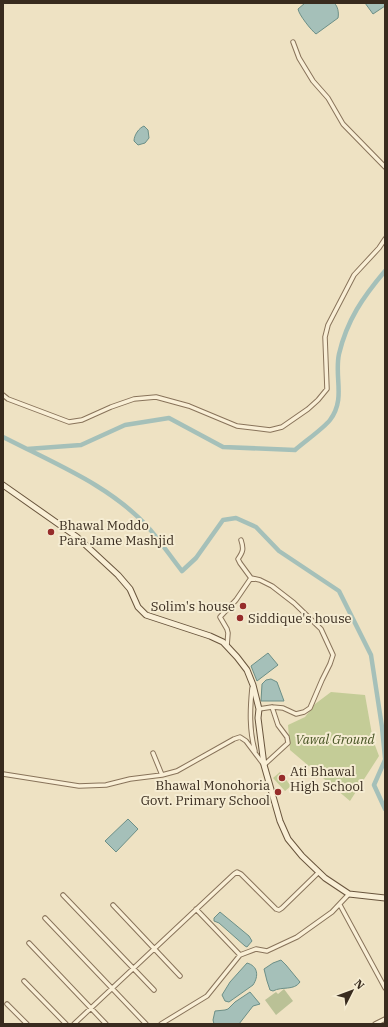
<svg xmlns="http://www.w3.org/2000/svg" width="388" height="1027" viewBox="0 0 388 1027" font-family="'IBM Plex Serif',serif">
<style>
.green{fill:#c4cc97}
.cemetery{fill:#bac196}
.water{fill:#a5c0b9;stroke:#6c8f87}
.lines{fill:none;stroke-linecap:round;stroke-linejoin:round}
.canal{stroke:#a5c0b9;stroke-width:4.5}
.minor-casing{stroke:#88735a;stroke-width:5.5}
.secondary-casing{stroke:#69553d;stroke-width:7}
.minor{stroke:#f9efd6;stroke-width:3.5}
.secondary{stroke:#f9efd6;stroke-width:5}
.poi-dot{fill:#962c2a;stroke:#f5ecd2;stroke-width:1.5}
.labels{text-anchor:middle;stroke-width:4;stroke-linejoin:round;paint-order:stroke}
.poi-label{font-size:13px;fill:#382b1e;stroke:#f5ecd2;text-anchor:start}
.park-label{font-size:13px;font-style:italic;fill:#475424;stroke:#f5ecd2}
</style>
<rect width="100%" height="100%" fill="#eee2c3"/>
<path class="green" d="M331,692L365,695L373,740L379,756L350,801L290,750L288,725L305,717L315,704Z
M280,772L291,786L285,791L273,778Z"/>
<path class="cemetery" d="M284,989L293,1001L276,1015L265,1000L276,992L278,994Z"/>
<path class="water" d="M305,3H334C338,6 339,13 338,18L316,34C311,30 299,15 298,9Z
M365,3H385V6L373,14Z
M144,126L148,130L149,138L145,143L138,145L134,141C134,135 139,128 144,126Z
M268,653L278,665L257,681L251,666Z
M271,679L277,682L284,701H261L262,684L266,680Z
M128,819L138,829L116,852L105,841Z
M220,912L249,936L252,941L247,947L245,946L219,923L214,921V918Z
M281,960L286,965L300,982C294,991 282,986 273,991L270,990L267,981L264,969L273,963Z
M247,963C258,966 259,976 253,985L229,1002L225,1001L222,995L230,982Z
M250,992L260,1004L253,1006L239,1024H214L213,1020L215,1011L225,1010L228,1009L235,1002Z"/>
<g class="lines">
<path class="canal" d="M3,437L27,449L81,445L125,425L169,418L223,447L295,450C304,442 324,428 330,420C346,399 334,377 339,354C347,320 363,297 385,271
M27,449C69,470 113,490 146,525C159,539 170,556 182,571L196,558L223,520L236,518L256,527L279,551L339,591L371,655L382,727L385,758
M385,760L374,785L385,809"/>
<g class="minor-casing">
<path id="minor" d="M293,42L299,58L313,81L328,98L343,124L385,167
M3,395L8,399L69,422L82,420L111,407L134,399L156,397L189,406L237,426L270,430L282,427L308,409L318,400L327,389L325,337L328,325L354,275L379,248L385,239
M241,540C244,549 243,552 238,559L240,563L251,578
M227,646L228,633L227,629L220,617L236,600L251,578L260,580L272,586L294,603L321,629L333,655L330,664L322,680L310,708L304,712L296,714L283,708L272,707L259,709
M252,688C250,709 249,730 255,751
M153,753L162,775
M3,774L79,786L106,785L130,779L162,775L177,771L234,739L240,737L246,741L264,765L288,743L287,737L278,725L272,707
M63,895L154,990
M113,905L180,976
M340,905L385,988
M196,909L240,955
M45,918L146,1024
M29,943L106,1024
M24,981L66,1024
M7,1004L27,1024
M74,1024L234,874L237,872L241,874L276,909L279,910L282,908L319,872
M161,1024L207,996L240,955L256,949L267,951L297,937L332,912L349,894
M375,1024L385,1019"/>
</g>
<g class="secondary-casing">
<path id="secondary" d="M3,485L77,537L118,575L130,589L138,607L146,615L210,636L223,642L237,657L247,670L253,685L259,709L258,718L264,765L280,821L288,839L302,856L325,878L349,894L385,898"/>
</g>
<use href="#minor" class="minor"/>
<use href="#secondary" class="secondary"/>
</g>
<g class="poi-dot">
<circle cx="51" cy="532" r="4"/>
<circle cx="243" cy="606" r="4"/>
<circle cx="240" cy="618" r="4"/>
<circle cx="282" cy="778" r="4"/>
<circle cx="278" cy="792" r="4"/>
</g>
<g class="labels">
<g class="poi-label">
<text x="59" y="530">Bhawal Moddo<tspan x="59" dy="15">Para Jame Mashjid</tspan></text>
<text x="235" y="611" text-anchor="end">Solim's house</text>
<text x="248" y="623">Siddique's house</text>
<text x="290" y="776">Ati Bhawal<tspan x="290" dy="15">High School</tspan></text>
<text x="270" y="790" text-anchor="end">Bhawal Monohoria<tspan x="270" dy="15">Govt. Primary School</tspan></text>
</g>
<g class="park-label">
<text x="335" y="744">Vawal Ground</text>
</g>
</g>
<rect width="388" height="1027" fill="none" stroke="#382b1e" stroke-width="8"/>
<g transform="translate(352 991) rotate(48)" stroke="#f5ecd2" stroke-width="3" paint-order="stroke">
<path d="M0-3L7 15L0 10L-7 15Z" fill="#382b1e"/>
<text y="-6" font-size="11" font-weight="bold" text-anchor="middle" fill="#382b1e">N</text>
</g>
</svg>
